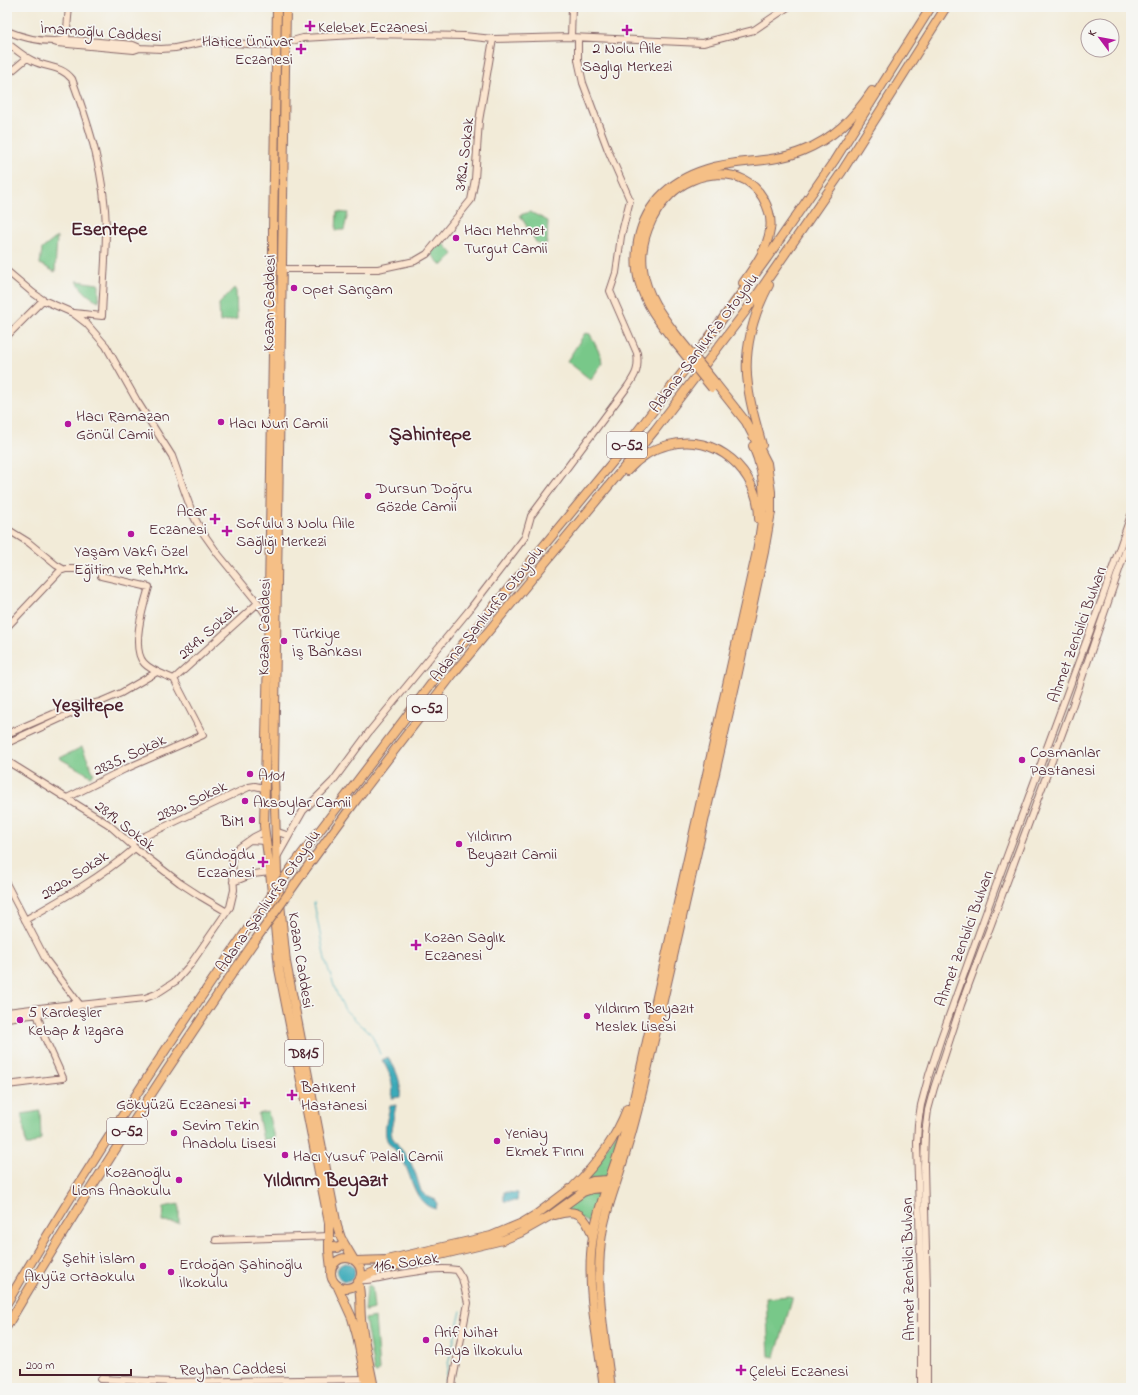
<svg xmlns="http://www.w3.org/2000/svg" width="1138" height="1395" viewBox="0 0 1138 1395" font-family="'Indie Flower',sans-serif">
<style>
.green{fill:#78c889;stroke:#61745a}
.water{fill:#3baab9;stroke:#426472}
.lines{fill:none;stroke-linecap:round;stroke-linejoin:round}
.stream{stroke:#3baab9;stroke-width:1}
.secondary-casing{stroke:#856668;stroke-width:8}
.highway-casing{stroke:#856668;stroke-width:10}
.secondary{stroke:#fbe5cf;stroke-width:6}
.highway{stroke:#f5bf86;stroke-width:8}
.highway-bridge-casing{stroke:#856668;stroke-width:10;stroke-linecap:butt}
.highway-bridge{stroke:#f5bf86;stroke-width:8}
.poi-dot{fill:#b5179e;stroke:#f6f6f2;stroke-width:1.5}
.labels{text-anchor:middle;stroke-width:3.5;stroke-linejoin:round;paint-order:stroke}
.shield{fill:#f6f6f2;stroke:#7e6067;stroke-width:1}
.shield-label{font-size:15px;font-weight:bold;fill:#4a1f2b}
.poi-label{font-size:16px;fill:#4a1f2b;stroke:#f6f6f2;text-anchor:start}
.street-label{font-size:16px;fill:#4a1f2b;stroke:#f6f6f2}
.district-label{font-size:20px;font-weight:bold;fill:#4a1f2b;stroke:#f6f6f2}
</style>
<rect width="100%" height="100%" fill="#f6f6f2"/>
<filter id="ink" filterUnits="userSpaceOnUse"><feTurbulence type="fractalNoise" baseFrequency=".025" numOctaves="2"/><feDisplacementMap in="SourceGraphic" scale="8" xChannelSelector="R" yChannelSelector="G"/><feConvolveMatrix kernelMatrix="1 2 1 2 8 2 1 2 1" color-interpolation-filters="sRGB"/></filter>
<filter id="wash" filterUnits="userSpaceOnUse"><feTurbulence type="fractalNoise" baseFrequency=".012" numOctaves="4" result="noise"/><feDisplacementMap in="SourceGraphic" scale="16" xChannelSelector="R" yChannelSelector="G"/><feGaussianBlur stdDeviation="0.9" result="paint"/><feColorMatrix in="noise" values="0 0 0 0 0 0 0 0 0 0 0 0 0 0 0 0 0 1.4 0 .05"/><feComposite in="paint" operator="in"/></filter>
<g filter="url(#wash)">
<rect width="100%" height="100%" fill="#f2ebd8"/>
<path class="green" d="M337,212L348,213L344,230H336Z
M530,212L548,221L547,243L542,246L536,242L520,215Z
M57,237L55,272L40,264L42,249Z
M441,241L453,254L443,265H441L430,253Z
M77,281L98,284L99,286V301C89,297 82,291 77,281Z
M234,288L236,291L237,319L220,322L219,304Z
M585,333L590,334L601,356L602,363L591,380L567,361Z
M82,747L94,774L91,776L61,759L60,758Z
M40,1111L41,1139L30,1145H26L22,1114Z
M268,1112L274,1138L263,1140L258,1114Z
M625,1121L607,1177L583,1181Z
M602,1190L593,1229L591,1224L564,1210L586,1193Z
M179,1204V1223L162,1222L163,1207Z
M369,1285L372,1287L374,1309L365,1311L367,1288Z
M789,1296L792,1297V1300L775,1357L769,1356L766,1298Z
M375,1317L379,1370L377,1373H376L374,1371L365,1319Z"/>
<path class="water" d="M388,1057C396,1069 402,1082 400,1097L392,1098C394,1084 390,1072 382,1060Z
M396,1105L391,1130L392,1137L410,1161L416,1175L421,1191L426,1196L436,1200L437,1203L436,1209C413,1205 412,1173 401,1157C397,1151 390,1146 387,1140C383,1129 388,1117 390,1106Z
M504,1192L518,1193L517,1201H504Z
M337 1272a9 9 0 1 1 18 0a9 9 0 1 1-18 0Z"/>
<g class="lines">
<path class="stream" d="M314,903L325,959L337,994L345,1010L372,1035L380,1054
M445,1388L448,1364L461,1311"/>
</g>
</g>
<g filter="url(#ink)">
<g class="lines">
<g class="secondary-casing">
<path id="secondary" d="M7,31C21,37 37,41 53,41C58,41 63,39 68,40C90,41 112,43 133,45L140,48L161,49L175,48L209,41L260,45H277L303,38L371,34L464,36L493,39L571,37L703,43L754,30L788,7
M571,37L572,7
M66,39L69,7
M54,42L57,43L134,50L140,48
M7,43C15,49 24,57 33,61C48,68 62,66 72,79C90,128 105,176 106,228C106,257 103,287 102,316L74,313
M7,75L27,58
M282,269H378L415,261L427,254L471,200L475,179L479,121L493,39
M7,271L33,293L43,300L73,313L86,323L106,346L137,401L172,456L193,515L201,530L218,554L258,603L269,619
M7,336L43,300
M7,529L28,542L56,565L63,569
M7,627L60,571L66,569H102L101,576L149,587C144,604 130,648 144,663C151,671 165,675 174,679
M174,679L258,603
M7,734L67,708L77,705L83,706
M7,743L70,714L83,706L100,702L121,693L157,672
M7,761L108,824L135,848L180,883L200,896L227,912
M67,798L125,769L203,735L174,679
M275,831L289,836
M250,840L265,841
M130,843L249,787L255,786L264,788
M277,857L303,811L333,781L369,732L470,609L525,537L531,516L628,386C636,374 639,369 637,353L610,291L616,273L621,236L630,200L608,150L583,83L578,60V38
M233,882L253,874L270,872
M7,885L46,960L80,1005
M25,920C64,898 101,877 135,848
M7,1012L72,1004L80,1005L145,998L156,994L176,981L190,965L230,907L234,890L232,859L236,850L254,837L264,832
M7,1018L71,1010L80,1005
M7,1085L63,1078L44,1036L37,1013
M216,1240L330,1236
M359,1280C369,1281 379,1278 389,1276C412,1272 435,1267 457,1270L462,1278L468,1303L453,1379L452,1388
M101,1379L172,1382L366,1379
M921,1388V1288L917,1143L918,1124L921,1105L929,1075L941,1038L991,899L1103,596L1131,515
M927,1388V1292L924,1166L925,1134L928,1110L934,1088L961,1005L1072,707L1131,535"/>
</g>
<g class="highway-casing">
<path id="highway" d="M277,7L273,229V350L268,654L264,826L270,872L279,969L329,1223V1251L331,1269
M286,7L274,773L277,874L286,962L337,1226L341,1238L354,1260
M677,336C662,316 646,295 643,269C639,243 651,213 670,195C695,170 743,164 763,198C768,207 772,219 770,230C767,250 754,267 743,283
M674,341C660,323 645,304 639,281C636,271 636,259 637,248C642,207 668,181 707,169C738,159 770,164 802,151C833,139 854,118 872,91
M762,445C757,426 750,406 748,385C743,351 753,315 769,285
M627,471C638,459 652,449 668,445C716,432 759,471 759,519
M295,863L444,667L630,441L699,351L767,258L834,161L931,7
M305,870L357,799L453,674L655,430L745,312L841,173L946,7
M574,1186C597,1164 615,1140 627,1109
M555,1215C578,1207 586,1216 593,1237
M329,1243L333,1247L338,1248L342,1245L343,1241
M331 1273a15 15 0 1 1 30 0a15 15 0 1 1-30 0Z
M356,1261L386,1260L491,1236L522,1223L537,1214L570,1189L593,1181L609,1180L613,1182
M360,1278L381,1269L503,1240L520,1233L550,1216L583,1192L592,1189L610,1187
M358,1282C362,1296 359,1311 362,1326C365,1347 370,1367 374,1388
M337,1285L352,1318L357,1336L367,1388
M7,1303C82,1175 163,1051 247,930
M7,1326C84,1195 167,1067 254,942
M604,1388C599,1344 588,1299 591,1254C593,1220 607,1187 618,1154C623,1139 628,1123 632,1108L757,551C764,514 769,482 753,446
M611,1388C605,1337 594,1285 602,1234C606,1209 616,1186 623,1161C631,1137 637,1113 643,1088L737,677L764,552L771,512V492L767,463L746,422L716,384"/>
</g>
<use href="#secondary" class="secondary"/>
<use href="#highway" class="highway"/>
<g class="highway-bridge-casing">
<path id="highway-bridge" d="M677,336L716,384
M674,341L712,388
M247,930L295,863
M254,942L305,870"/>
</g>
<use href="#highway-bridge" class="highway-bridge"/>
</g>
</g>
<g class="poi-dot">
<path d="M308 20h4v4h4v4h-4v4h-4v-4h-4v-4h4z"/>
<path d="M625 24h4v4h4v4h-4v4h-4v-4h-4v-4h4z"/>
<path d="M299 43h4v4h4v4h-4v4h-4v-4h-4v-4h4z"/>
<circle cx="456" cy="238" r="4"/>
<circle cx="294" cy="288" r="4"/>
<circle cx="221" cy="422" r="4"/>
<circle cx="68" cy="424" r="4"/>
<circle cx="368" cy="496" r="4"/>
<path d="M213 513h4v4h4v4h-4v4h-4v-4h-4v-4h4z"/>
<path d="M225 525h4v4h4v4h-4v4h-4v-4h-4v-4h4z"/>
<circle cx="131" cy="534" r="4"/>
<circle cx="284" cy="641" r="4"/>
<circle cx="1022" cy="760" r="4"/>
<circle cx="250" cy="774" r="4"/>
<circle cx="245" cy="801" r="4"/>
<circle cx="252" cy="820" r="4"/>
<circle cx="459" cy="844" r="4"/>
<path d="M261 856h4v4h4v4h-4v4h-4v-4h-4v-4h4z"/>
<path d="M414 939h4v4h4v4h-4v4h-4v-4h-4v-4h4z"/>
<circle cx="587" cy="1016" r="4"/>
<circle cx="20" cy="1020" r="4"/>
<path d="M290 1089h4v4h4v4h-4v4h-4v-4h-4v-4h4z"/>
<path d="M243 1097h4v4h4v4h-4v4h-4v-4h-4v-4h4z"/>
<circle cx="174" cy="1133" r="4"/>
<circle cx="497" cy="1141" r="4"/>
<circle cx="285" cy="1155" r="4"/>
<circle cx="179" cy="1180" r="4"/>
<circle cx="143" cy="1266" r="4"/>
<circle cx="171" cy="1272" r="4"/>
<circle cx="426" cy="1340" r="4"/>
<path d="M739 1364h4v4h4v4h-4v4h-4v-4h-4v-4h4z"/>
</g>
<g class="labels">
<g class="shield">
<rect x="607" y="432" width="40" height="26" rx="3"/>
<rect x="407" y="695" width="40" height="26" rx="3"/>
<rect x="285" y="1040" width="38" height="26" rx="3"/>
<rect x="107" y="1118" width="40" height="26" rx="3"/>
</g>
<g class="shield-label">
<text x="627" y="450">O-52</text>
<text x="427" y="713">O-52</text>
<text x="304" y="1058">D815</text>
<text x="127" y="1136">O-52</text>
</g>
<g class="poi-label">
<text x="318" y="32">Kelebek Eczanesi</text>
<text x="293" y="46" text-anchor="end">Hatice Ünüvar<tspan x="293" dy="18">Eczanesi</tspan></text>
<text x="627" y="53" text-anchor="middle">2 Nolu Aile<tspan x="627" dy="18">Saglıgı Merkezi</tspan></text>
<text x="464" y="235">Hacı Mehmet<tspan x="464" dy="18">Turgut Camii</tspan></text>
<text x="302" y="294">Opet Sarıçam</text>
<text x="76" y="421">Hacı Ramazan<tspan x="76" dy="18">Gönül Camii</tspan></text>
<text x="229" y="428">Hacı Nuri Camii</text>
<text x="376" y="493">Dursun Doğru<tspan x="376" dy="18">Gözde Camii</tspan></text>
<text x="207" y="516" text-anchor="end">Acar<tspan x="207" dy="18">Eczanesi</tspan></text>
<text x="236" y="528">Sofulu 3 Nolu Aile<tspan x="236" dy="18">Sağlığı Merkezi</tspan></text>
<text x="131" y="556" text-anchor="middle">Yaşam Vakfı Özel<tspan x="131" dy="18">Eğitim ve Reh.Mrk.</tspan></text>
<text x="292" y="638">Türkiye<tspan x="292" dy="18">İş Bankası</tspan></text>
<text x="1030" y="757">Cosmanlar<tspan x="1030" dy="18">Pastanesi</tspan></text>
<text x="258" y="780">A101</text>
<text x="253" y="807">Aksoylar Camii</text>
<text x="244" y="826" text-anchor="end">BiM</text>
<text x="467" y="841">Yıldırım<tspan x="467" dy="18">Beyazıt Camii</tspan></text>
<text x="255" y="859" text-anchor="end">Gündoğdu<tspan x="255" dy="18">Eczanesi</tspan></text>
<text x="424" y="942">Kozan Saglık<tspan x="424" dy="18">Eczanesi</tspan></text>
<text x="595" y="1013">Yıldırım Beyazıt<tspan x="595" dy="18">Meslek Lisesi</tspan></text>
<text x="28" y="1017">5 Kardeşler<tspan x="28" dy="18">Kebap &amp; Izgara</tspan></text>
<text x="301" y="1092">Batıkent<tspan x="301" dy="18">Hastanesi</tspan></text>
<text x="237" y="1109" text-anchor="end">Gökyüzü Eczanesi</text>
<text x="182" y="1130">Sevim Tekin<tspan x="182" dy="18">Anadolu Lisesi</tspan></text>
<text x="505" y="1138">Yeniay<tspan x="505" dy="18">Ekmek Fırını</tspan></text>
<text x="293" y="1161">Hacı Yusuf Palalı Camii</text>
<text x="171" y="1177" text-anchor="end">Kozanoğlu<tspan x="171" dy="18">Lions Anaokulu</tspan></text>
<text x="135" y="1263" text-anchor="end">Şehit İslam<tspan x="135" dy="18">Akyüz Ortaokulu</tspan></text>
<text x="179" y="1269">Erdoğan Şahinoğlu<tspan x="179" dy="18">İlkokulu</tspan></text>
<text x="434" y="1337">Arif Nihat<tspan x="434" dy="18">Asya İlkokulu</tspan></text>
<text x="749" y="1376">Çelebi Eczanesi</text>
</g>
<g class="street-label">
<text transform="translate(101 31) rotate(4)" y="6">İmamoğlu Caddesi</text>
<text transform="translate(463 154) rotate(-83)" y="6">3182. Sokak</text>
<text transform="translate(268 303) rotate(-89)" y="6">Kozan Caddesi</text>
<text transform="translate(703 342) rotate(-53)" y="6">Adana-Şanlıurfa Otoyolu</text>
<text transform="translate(486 613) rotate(-51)" y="6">Adana-Şanlıurfa Otoyolu</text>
<text transform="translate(263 627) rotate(-89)" y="6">Kozan Caddesi</text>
<text transform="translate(207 631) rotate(-42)" y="6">2849. Sokak</text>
<text transform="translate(1076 634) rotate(-70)" y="6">Ahmet Zenbilci Bulvarı</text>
<text transform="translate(129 754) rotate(-25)" y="6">2835. Sokak</text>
<text transform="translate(191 800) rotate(-25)" y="6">2830. Sokak</text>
<text transform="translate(126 825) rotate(38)" y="6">2819. Sokak</text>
<text transform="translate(74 874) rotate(-33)" y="6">2820. Sokak</text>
<text transform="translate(267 900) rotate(-55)" y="6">Adana-Şanlıurfa Otoyolu</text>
<text transform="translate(963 938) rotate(-70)" y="6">Ahmet Zenbilci Bulvarı</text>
<text transform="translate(302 960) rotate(81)" y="6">Kozan Caddesi</text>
<text transform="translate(406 1261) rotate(-8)" y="6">116. Sokak</text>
<text transform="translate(907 1269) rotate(-91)" y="6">Ahmet Zenbilci Bulvarı</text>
<text transform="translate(233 1368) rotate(-1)" y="6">Reyhan Caddesi</text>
</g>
<g class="district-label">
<text x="109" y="235">Esentepe</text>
<text x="430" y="440">Şahintepe</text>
<text x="88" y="711">Yeşiltepe</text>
<text x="326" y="1186">Yıldırım Beyazıt</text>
</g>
</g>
<rect width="1138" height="1395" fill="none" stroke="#f6f6f2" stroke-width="24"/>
<g transform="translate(1100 38) rotate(302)"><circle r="19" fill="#f6f6f2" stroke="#b1a0a2"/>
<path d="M0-3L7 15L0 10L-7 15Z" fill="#b5179e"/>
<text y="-6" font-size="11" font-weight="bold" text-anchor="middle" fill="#4a1f2b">K</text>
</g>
<path d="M20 1369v6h111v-6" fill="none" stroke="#4a1f2b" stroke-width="2"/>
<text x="26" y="1369" font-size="12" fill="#4a1f2b" stroke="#f6f6f2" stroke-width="3" paint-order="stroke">200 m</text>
</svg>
